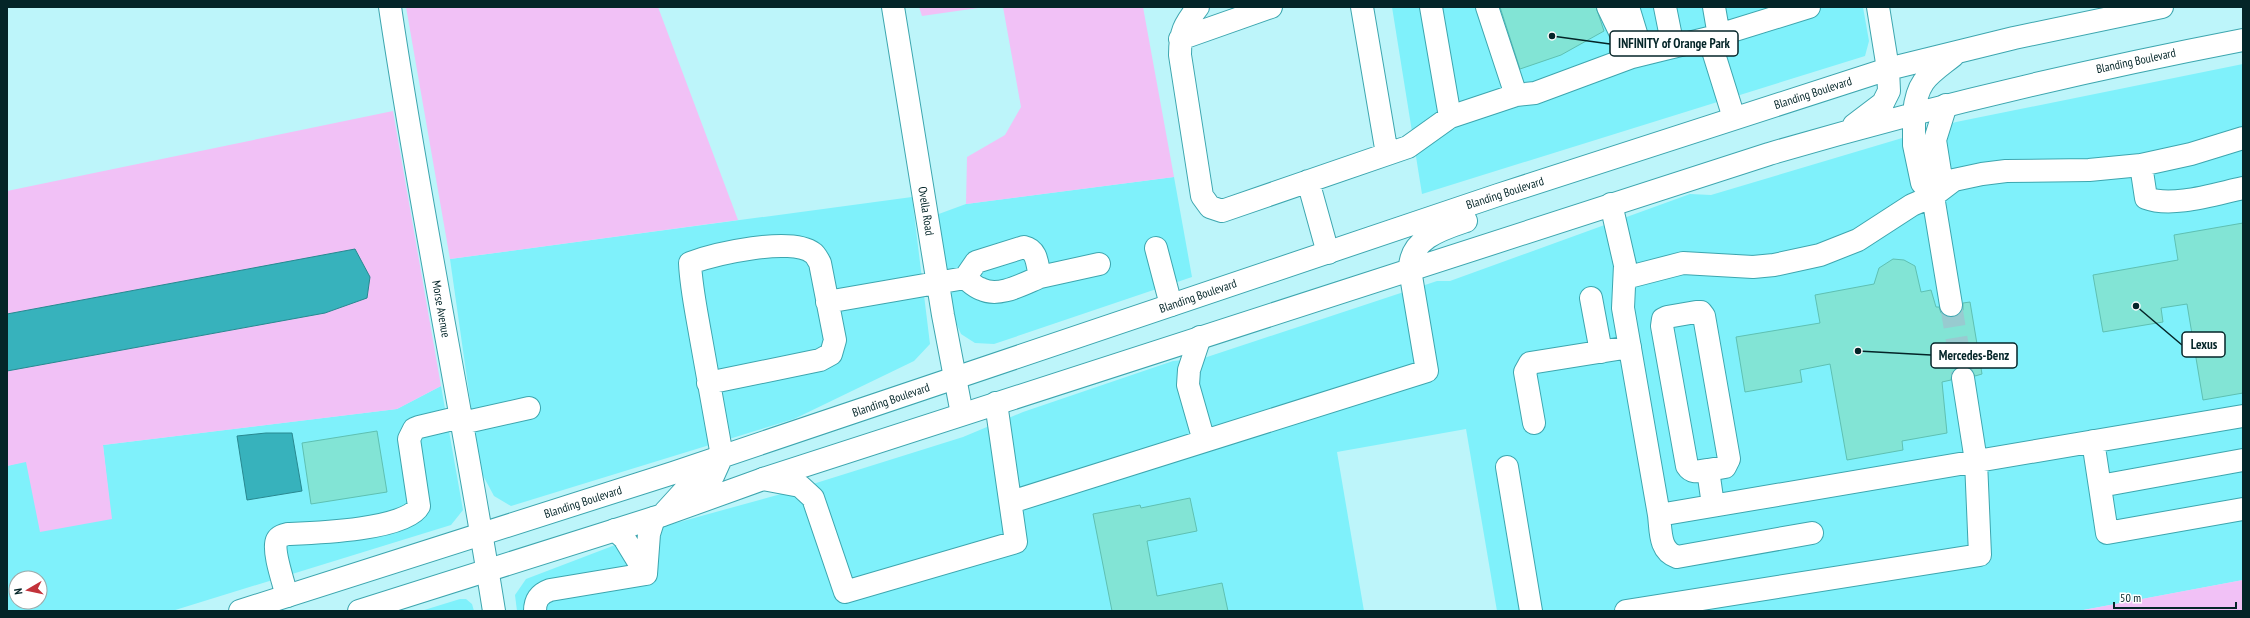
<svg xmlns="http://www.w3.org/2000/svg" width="2250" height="618" viewBox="0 0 2250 618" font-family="'PT Sans Narrow',sans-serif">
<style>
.built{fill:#7ff1fb;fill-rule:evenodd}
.green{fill:#f1c1f6}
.water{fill:#37b2bc;stroke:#288890}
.building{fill:#82e4d5;stroke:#5ec0b2}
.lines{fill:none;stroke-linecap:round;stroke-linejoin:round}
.minor-tunnel{stroke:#98cbd0;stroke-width:22;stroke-dasharray:22 11;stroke-linecap:butt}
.minor-casing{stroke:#3da6af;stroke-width:24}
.major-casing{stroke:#3da6af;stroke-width:24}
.minor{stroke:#fff;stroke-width:22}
.major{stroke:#fff;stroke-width:22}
.labels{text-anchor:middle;stroke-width:4;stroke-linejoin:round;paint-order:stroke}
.street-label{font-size:12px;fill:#042528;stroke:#fff}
.leader{fill:none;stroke:#042528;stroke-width:1.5}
.callout-dot{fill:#042528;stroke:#fff;stroke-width:1.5}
.callout{fill:#fff;stroke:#042528;stroke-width:1.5}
.callout-label{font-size:13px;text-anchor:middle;font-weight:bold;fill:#042528}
</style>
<rect width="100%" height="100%" fill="#bdf5fa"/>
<path class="built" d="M1392,7H1863L1869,41L1865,56L1422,194Z
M2243,64V580L2078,611H1497L1466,429L1337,452L1364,611H517L515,595L526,579L665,526L781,494L963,437L1023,412L1173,361L1204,358L1437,281H1450L1690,194L1711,195L1956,122Z
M1174,177L1192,277L994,344L975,343L961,334L950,309L936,215L966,204Z
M912,197L930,344L914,361L794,419L511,506L494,496L480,470L450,259Z
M441,386L463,510L451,525L172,611H7V466L26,461L111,519L103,445L397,409ZM16,578H40V602H16Z
M460,599H466L472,604L474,611H421Z"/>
<path class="green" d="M406,7H658L738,220L450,259Z
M919,7H985L922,16Z
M1003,7H1143L1174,177L966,204L967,157L1005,135L1021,107Z
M393,111L441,386L397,409L103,445L112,519L40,532L26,462L7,466V371L325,313L355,249L7,314V191Z
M2243,580V611H2078Z"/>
<path class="water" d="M355,249L370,277L367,298L325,313L7,371V314Z
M266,433H292L302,491L247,500L237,436Z"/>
<path class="building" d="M1500,7H1596L1604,31L1561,55L1520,69Z
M2243,223V393L2203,400L2187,304L2161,308L2163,322L2103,332L2093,275L2178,260L2174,235Z
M1893,259L1904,260L1915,266L1921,292L1931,290L1936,307H1939L1941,313L1946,317H1953L1959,315L1963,310V303L1970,302L1982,374L1975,376L1968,367L1961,366L1952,373L1951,380L1942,382L1947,433L1902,441L1903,450L1847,460L1830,364L1800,370L1802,382L1745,392L1736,337L1820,323L1815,295L1874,284L1879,268Z
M377,431L387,492L311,504L302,443Z
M1190,498L1197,531L1147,541L1157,596L1222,583L1228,611H1112L1093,514L1140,505L1141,508Z"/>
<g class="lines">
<path class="minor-tunnel" d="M1951,305L1963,378"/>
<g class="minor-casing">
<path id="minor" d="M390,7C420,209 462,409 494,611
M893,7L943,315L962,414
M1198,7C1184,25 1180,32 1180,55L1202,196L1210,207L1222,211L1408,147L1450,117
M1362,7L1387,154
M1431,7L1450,117L1516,95L1535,93L1632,57L1709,38L1734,118
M1487,7L1516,95
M1608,7L1632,57
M1628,7L1642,53
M1665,7L1673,47
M1714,7L1719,36
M1878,7L1888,69
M1709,38L1809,7
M1180,39L1271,7
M1914,113V145L1922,183L1933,196L1941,178L1935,140L1946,105
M2141,165L2146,198C2172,208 2215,194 2243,188
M1308,181L1328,253
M1933,196L1951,305
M1611,204L1625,265L1623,308L1659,515L2243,416
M1156,248L1171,305
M1040,277L1099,264
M1625,278L1683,263L1753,267L1774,265L1820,255L1858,240L1912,205L1933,196L1954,180L1982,174L2006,171L2089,170L2141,165L2191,154L2243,138
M1591,298L1601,352
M827,302L965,278C970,282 975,287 981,289C999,298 1023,284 1040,277C1037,265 1038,250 1024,247L976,262L965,278
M1200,337L1189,370L1188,385L1204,441
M708,383L820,360L831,354L835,340L820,263C818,260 816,255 813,253C791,236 715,254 690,263C691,286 696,310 700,333C707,374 715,415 722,456
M462,423L529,408
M1534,423L1525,372L1530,363L1630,347
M2093,441L2107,533L2243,509
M1507,467L1531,611
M1708,470L1725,467L1729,459L1704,316L1701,312H1696L1667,317L1663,319L1662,326L1687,466C1692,474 1699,471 1708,470L1713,505
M763,479L800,486L813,498L845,592L1016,542L996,403
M2100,486L2243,460
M1011,502L1427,371L1410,270
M1659,515C1661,531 1659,551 1677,557L1812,533
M615,530L624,538L646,574
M646,574L649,534L654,518
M287,596C284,584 272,550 277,540C279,536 284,535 288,534C314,533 407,530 419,506L409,439L414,429L419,427L461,417
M535,611C535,600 539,594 550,590L646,574
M1626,611L1980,555L1976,461L1963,378"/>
</g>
<g class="major-casing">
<path id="major" d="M1914,113C1917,80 1929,75 1953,56
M1854,125L1883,103L1889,91L1888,69
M1410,270C1409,239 1442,229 1466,221
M665,512L686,489L702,484L713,476L722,456
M240,611L673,473L1498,195L1888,69L2014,38L2162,7
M359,611L663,515L763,479L1769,154C1925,108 2083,71 2243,40"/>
</g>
<use href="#minor" class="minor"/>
<use href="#major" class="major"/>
</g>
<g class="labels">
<g class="street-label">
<text transform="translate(2136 61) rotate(-12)" y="4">Blanding Boulevard</text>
<text transform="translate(1813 93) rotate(-18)" y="4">Blanding Boulevard</text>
<text transform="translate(1505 193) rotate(-18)" y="4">Blanding Boulevard</text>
<text transform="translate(926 211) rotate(81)" y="4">Ovella Road</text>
<text transform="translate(1198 296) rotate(-19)" y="4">Blanding Boulevard</text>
<text transform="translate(441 309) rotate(80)" y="4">Morse Avenue</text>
<text transform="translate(891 400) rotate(-19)" y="4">Blanding Boulevard</text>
<text transform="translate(583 502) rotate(-18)" y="4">Blanding Boulevard</text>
</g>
</g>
<path class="leader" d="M1552 36L1610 44M2136 306L2182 345M1858 351L1931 355"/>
<g class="callout-dot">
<circle cx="1552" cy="36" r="4"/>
<circle cx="2136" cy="306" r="4"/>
<circle cx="1858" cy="351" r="4"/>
</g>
<g class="callout">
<rect x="1610" y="31" width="128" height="25" rx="4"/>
<rect x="2182" y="332" width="43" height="25" rx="4"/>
<rect x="1931" y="343" width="86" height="25" rx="4"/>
</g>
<g class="callout-label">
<text x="1674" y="48">INFINITY of Orange Park</text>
<text x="2204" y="349">Lexus</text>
<text x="1974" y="360">Mercedes-Benz</text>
</g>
<rect width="2250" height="618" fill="none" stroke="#042528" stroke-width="16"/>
<g transform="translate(28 590) rotate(261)"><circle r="19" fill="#ffffff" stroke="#9ba8a9"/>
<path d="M0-3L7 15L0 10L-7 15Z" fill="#c2323a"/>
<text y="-6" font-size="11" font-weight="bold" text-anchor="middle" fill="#042528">N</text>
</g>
<path d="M2114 602v6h122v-6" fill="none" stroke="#042528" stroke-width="2"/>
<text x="2120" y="602" font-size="12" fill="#042528" stroke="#ffffff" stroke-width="3" paint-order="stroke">50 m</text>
</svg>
